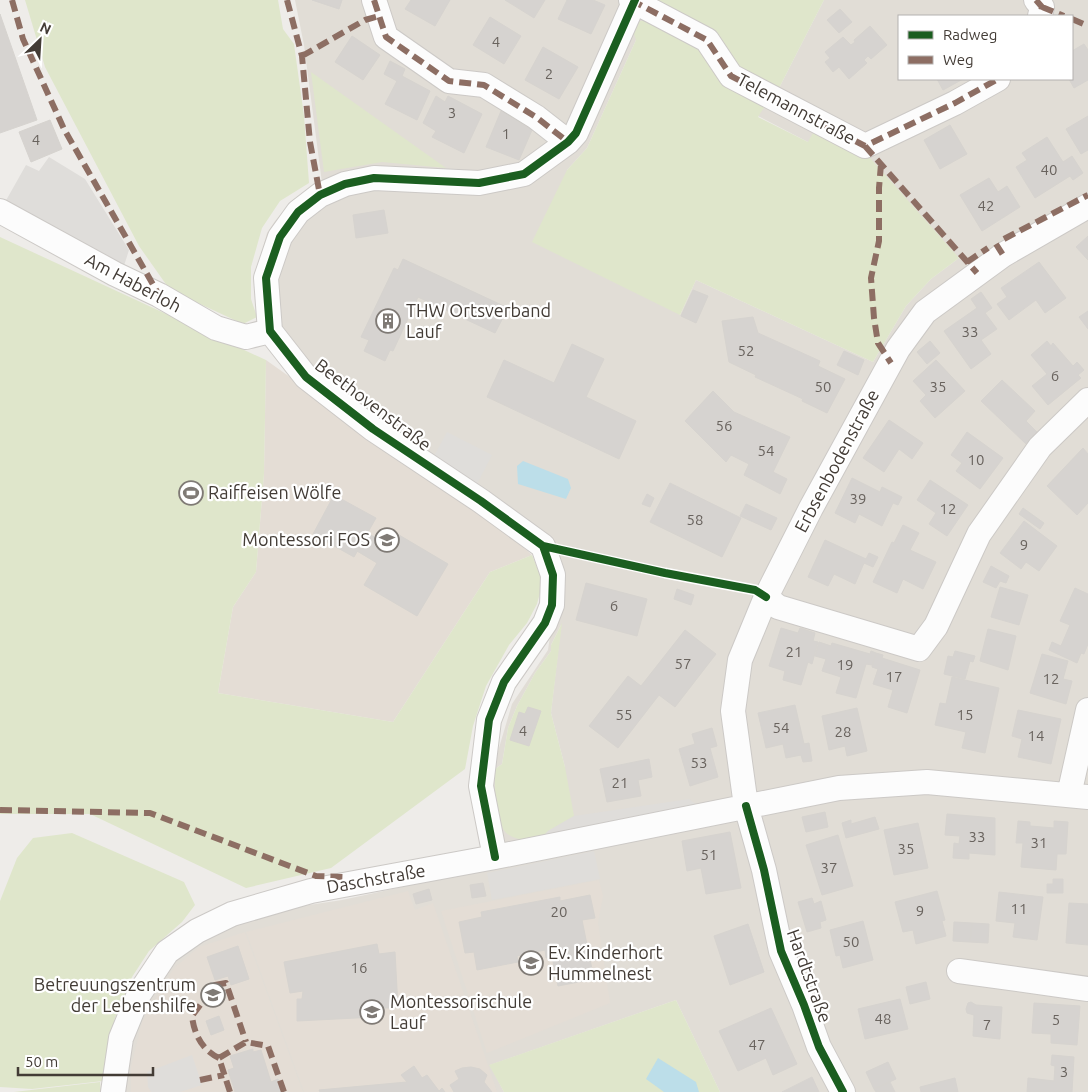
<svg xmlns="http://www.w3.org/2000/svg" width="1088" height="1092" viewBox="0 0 1088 1092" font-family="Ubuntu,sans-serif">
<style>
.residential{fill:#e1ddd6;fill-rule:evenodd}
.education{fill:#e4ddd5}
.green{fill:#dfe6cb}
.parking{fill:#dfddda}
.water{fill:#bcdee9}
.building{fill:#d6d3d0;stroke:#d6d3cf}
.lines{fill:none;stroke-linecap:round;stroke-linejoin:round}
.minor-casing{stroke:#ccc9c6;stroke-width:26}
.minor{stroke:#fcfcfc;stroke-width:24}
.quiet{stroke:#8d6e63;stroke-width:6;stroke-dasharray:12 6;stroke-linecap:butt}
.cycleway-casing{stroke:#fff;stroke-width:11}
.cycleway{stroke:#1b5e20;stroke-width:8}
.labels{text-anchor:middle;stroke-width:4.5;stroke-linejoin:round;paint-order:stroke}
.number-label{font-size:15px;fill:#69635e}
.street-label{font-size:18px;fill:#433c36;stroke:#fff}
.poi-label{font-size:18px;fill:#433c36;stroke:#fff;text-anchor:start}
</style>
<rect width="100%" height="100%" fill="#eeece9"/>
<path class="residential" d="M295,0H655V3L722,41L735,70L777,92L824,0H1088V1092H720L676,1000L490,1065L504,1092H121L125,1045L166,965L200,937L270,911L342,900L508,864L492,792L493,768L512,704L548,650L556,595L540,553L301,386L255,276L267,233L275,221L294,199L322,183L304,45ZM899,16H1072V79H899ZM636,40L764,106L758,116L808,142L838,146L839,140L959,258L931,279L906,306L873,362L696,280L680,315L567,170L587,148ZM561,625L551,713L565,767L495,769L502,764L508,728L517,706L535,673L551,651V645Z"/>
<path class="education" d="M266,360L499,526L532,555L490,572L393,722L218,693L233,607L256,572L264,474Z
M599,880L603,896L598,923L610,1003L487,1053L441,911Z
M408,891L415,910L433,903L497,1092H304L246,932Z
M245,932L303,1092H131V1067L142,1022L174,968L199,947Z"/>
<path class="green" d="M25,0H278L283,29L294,44L304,116L309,183L280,201L262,228L251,267V299L257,317L243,324L170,290L139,246L45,67Z
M655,0H824L777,92L735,70L722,41L655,2Z
M650,20L702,45L765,106L758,117L808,142L813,133L837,146L839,139L863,150L959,258L931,279L906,306L873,362L696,280L680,315L532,242L567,170L587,148L636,40L633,31L640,21Z
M311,72L446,168L382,162L324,172Z
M0,237L266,360L264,474L256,572L233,607L218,693L393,722L490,572L532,555L543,582L537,604L527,623L509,645L486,686L473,726L465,769L331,868L246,888L90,814H0Z
M562,623L551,713L565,767L574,816L548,831L539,841C529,840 519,841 509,835C495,827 494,784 495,769L502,764L508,728L517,706L535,673L551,651V645Z
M72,833L184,882L195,905L182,922L149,951L132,977L115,1018L106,1055L103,1081L32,1089L0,1087V901L17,858L33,838Z
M676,1000L720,1092H504L489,1065Z
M100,1082L101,1092H14Z"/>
<path class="parking" d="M49,157L85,179L129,250L123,269L4,204L26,165L39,171Z
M447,432L492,455L476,486L434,456Z
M689,799L698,806L539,841L548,831L574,816Z
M594,851L600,879L492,900L487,873Z
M192,1055L202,1085L180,1092H151L148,1087L147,1072Z"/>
<path class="water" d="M523,461L568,479L571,488L566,499L518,484L517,466Z
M658,1058L696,1082L699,1092H664L646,1079Z"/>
<path class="building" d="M312,0H342L339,9Z
M411,0H450L435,26L405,9Z
M505,0H545L534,18Z
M567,0H593L605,5L591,34L558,19Z
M840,9L852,22L839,33L827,20Z
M0,14L37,120L0,133Z
M490,17L521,36L504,64L473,45Z
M870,26L887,45L871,59L868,56L864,60L867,63L849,79L839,67L833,72L825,62L830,58L825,52L843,37L851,45L855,42L854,40Z
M352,36L380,55L363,80L335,62Z
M1084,44L1088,50V80L1074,88L1069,79H1072V51Z
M543,47L578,67L559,99L525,80Z
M390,61L405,69L402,76L430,91L417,120L385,104L397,81L384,74Z
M937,79H963L943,90Z
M436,96L445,102L448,96L482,114L464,153L432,137L436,131L423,123Z
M501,111L532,130L519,160L486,147Z
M1088,116V150L1081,154L1066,129Z
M50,120L62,149L31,162L19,132Z
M950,125L967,154L940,169L924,140Z
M1047,137L1063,162L1072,156L1083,173L1073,180L1070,176L1035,198L1016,167L1027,160L1022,153Z
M989,178L998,192L1007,186L1020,207L982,231L960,195Z
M384,210L388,233L356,238L353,215Z
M1088,236V260L1076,247Z
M403,259L508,308L495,333L418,297L393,351L390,350L385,361L364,351L369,340L361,337L394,268L398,270Z
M1039,262L1066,298L1045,313L1036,300L1009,320L997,304L1007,297L1001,288Z
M693,290L708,296L696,323L681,316Z
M981,292L992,308L985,313L997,329L981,340L991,354L971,369L944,331L977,308L971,299Z
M1088,311V329L1079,317Z
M753,317L758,333L820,361L818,366L845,379L827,413L802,401L803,399L755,377L756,375L729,362L722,321Z
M930,341L940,353L927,364L917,352Z
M1047,341L1051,346L1053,343L1073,366L1077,362L1084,370L1078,375L1081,378L1048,405L1032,386L1047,374L1031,355Z
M572,344L604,359L586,397L636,421L619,459L487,397L504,360L554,383Z
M844,351L864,360L858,375L837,365Z
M936,360L965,391L935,418L920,401L926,395L913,381Z
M1002,380L1035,411L1026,421L1037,432L1026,444L981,401Z
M713,391L734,412L790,437L773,472L787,479L780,494L744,475L749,464L731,455L726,462L685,421Z
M889,420L923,443L912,459L899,449L884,472L863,458Z
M967,432L1003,458L980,489L956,471L962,463L951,455Z
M1083,448L1088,454V503L1077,515L1047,486Z
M852,478L880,492L882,487L902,497L898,505L893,503L882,526L859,514L855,523L835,513Z
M930,480L968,505L947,536L929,524L936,513L917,500Z
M670,483L741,518L722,557L650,522Z
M647,494L654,498L650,507L642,504Z
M334,495L376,518L354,557L313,534Z
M746,504L777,518L771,530L740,516Z
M1023,508L1044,523L1040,529L1019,514Z
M1024,521L1057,546L1039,571L1026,562L1021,569L1000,553Z
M903,525L919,533L910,550L936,562L923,589L903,579L897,593L873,582L892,542L894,543Z
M394,532L448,564L417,616L364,585L377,563L357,551L367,533L387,544Z
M825,540L866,559L869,553L878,557L873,567L864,563L855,584L834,574L828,586L808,577Z
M991,566L1009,576L1006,583L1000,581L996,588L983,582Z
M586,583L647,599L637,636L576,620Z
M1000,587L1028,595L1019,625L991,617Z
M1075,588L1088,594V644L1084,654L1081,653L1077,663L1049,650L1052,642L1061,646L1070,625L1060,621Z
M677,589L694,595L691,605L674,599Z
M781,628L798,633L800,628L815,633L813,641L818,642L812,664L808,662L801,685L783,680L785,671L769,666Z
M988,629L1016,636L1008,670L980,661Z
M685,630L716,654L675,707L659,695L618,748L589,726L628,676L641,686Z
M819,642L831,646L832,643L870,654L871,651L876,653L872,665L866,664L856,698L836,693L841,677L822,671L826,659L815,656Z
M955,651L975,656L973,662L970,661L965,679L944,674L948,656L953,657Z
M876,653L883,655L882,658L920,670L907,713L888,707L893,690L873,684L878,669L872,667Z
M1042,654L1068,661L1063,679L1072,681L1066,704L1030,693Z
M952,677L999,688L985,753L962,748L966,732L935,725L940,703L946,704Z
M795,705L804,744L809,743L812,761L803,762L801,755L786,758L783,744L766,748L758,713Z
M528,707L541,711L529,746L510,740L519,712L525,714Z
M857,708L867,751L847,756L845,746L829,750L822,716Z
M1018,710L1061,719L1051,764L1018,757L1022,739L1012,736Z
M712,728L717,746L710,748L718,777L690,786L679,749L695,744L692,734Z
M649,759L652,777L638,780L641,796L607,802L600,769Z
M825,812L828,827L806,832L802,817Z
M947,814L995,818V855L969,853V859L953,858L954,843L959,844L960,836L945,835Z
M875,817L879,829L846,838L842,823L851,820V824Z
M1018,821L1030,822V826L1054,828V821L1068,822L1066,854H1057L1056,870L1021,867L1023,843H1016Z
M918,823L928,868L894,875L884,830Z
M730,832L741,888L706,894L701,868L687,871L682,841Z
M838,835L853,886L822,895L806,845Z
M1053,879H1063V893H1047V884H1053Z
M483,883L486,896L472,898L470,885Z
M429,889L432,900L416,904L413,894Z
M937,891L945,920L942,921L946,936L916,944L913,930L903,932L895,902Z
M999,892L1043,897L1037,940L1013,937L1015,923L996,921Z
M590,895L595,918L582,920L594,979L558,986L552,957L546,958L545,950L517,956L518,962L477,970L474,952L465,953L459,922L482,917L481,912L560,897V901Z
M812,898L814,904L821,901L826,920L820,922L821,928L807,932L798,902Z
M1069,903L1088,904V945L1066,943Z
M863,921L873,960L843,968L840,955L836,956L830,930Z
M954,922L972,923L970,942L953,941Z
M972,923L989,924L988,943L970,942Z
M748,924L764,972L730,985L714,936Z
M377,944L379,954L395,952L398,1008H376L375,1017L297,1021V999H302L303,991L290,993L284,962Z
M238,946L249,979L231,985L228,976L215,980L207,957Z
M926,982L930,999L910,1004L906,987Z
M900,999L908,1029L865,1039L858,1009Z
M971,1002L976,1005L1002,1007L1000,1039L973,1036L974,1015L967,1013L966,1009L968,1003Z
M1034,1003L1080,1006L1077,1045L1051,1043V1034L1032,1033Z
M771,1008L797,1064L773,1075L766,1058L738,1071L719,1031Z
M219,1016L224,1030L211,1035L206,1021Z
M253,1049V1052L261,1050L271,1082L278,1079L282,1092H235L228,1070L234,1068L230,1056Z
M1052,1055L1074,1057L1072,1092H1027L1028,1078L1054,1081L1055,1066L1051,1065Z
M888,1062L896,1079L874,1089L866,1072Z
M414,1066L422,1078L427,1075L439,1091L442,1088L445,1092H320L319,1090L407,1082L401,1075Z
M471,1067L480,1069L487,1075L484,1082L492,1092H454L450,1085L459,1079L455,1071L462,1068Z
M812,1077L819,1092H782Z
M955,1078L958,1092H921L920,1087Z
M890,1082L895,1092H876L874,1089Z"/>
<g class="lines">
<g class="minor-casing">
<path id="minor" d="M374,0L386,37L449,81L484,85L536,117L568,142
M631,0L707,40L731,76L865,146L955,103L998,79
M1036,0L1042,7L1040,16
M0,211L115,274L159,295L216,328L246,337L270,331
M766,597L778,607L919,649L936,626L979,534L1040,447L1088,400
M1069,795L1088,710
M495,857L481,786L489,720L504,682L545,623L552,605L553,575L543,546L481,501L373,429L306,377L270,331L266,278L280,237L298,212L320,195L345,184L374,178L479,183L524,174L568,142L576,133L635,0
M959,971L1088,989
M113,1092L121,1038L139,994L167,952L197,931L232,914L311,891L495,857L839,788L927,782L1088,797
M843,1092L819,1047L804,1005L781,951L764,870L746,806L733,711L740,660L766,597L811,508L898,349L925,312L1003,255L1088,206"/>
</g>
<use href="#minor" class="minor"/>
<path class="quiet" d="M12,0L23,39L64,129L159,295
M287,0L302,56L310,142L320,195
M374,0L386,37L449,81L484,85L536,117L568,142
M631,0L707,40L731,76L865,146L955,103L998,79
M1036,0L1042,7L1040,16
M1042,7L1064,16
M1072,19L1088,26
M302,56L365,20L379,16
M865,146L977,273
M881,164L879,188V241L871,278L874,318L878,343L891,363
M1004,239L1088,195
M996,244L1003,255
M967,262L988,248
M0,810L150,813L316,876L344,877
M219,1058C202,1050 194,1034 192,1016L215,985L226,983L246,1042
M200,1080L224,1075
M230,1092L219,1058L246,1042L268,1046L284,1092"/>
<g class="cycleway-casing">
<path id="cycleway" d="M543,546L665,573L755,590L766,597
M746,806L764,870L781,951L804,1005L819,1047L843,1092
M495,857L481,786L489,720L504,682L545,623L552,605L553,575L543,546L481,501L373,429L306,377L270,331L266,278L280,237L298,212L320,195L345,184L374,178L479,183L524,174L568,142L576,133L635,0"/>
</g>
<use href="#cycleway" class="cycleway"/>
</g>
<defs>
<g id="building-ring" transform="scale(1.25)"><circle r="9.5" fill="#fff" stroke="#7f7a75" stroke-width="1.5"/><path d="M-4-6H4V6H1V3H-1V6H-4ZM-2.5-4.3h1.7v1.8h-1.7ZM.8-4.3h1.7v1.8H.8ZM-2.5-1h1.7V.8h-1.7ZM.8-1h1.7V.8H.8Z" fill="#7f7a75"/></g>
<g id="stadium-ring" transform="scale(1.25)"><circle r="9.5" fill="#fff" stroke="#7f7a75" stroke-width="1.5"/><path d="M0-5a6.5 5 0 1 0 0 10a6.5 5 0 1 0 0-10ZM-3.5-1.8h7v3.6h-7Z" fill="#7f7a75"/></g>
<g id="school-ring" transform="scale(1.25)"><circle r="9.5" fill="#fff" stroke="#7f7a75" stroke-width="1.5"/><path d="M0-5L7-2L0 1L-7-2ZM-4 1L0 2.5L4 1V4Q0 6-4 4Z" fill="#7f7a75"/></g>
</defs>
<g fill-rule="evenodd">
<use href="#building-ring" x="388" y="321"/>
<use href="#stadium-ring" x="191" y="493"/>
<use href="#school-ring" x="387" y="540"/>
<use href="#school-ring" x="531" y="963"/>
<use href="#school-ring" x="213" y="995"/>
<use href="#school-ring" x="372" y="1012"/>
</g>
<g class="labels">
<g class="number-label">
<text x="496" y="47">4</text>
<text x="549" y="79">2</text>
<text x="452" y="118">3</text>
<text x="506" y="139">1</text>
<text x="36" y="145">4</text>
<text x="1049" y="175">40</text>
<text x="986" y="211">42</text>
<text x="970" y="337">33</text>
<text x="746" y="356">52</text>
<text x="1055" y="381">6</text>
<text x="823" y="392">50</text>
<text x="938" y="392">35</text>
<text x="724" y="431">56</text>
<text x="766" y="456">54</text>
<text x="976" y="465">10</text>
<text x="858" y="504">39</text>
<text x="948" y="514">12</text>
<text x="695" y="525">58</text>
<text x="1024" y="550">9</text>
<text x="614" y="611">6</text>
<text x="794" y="657">21</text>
<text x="683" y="669">57</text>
<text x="845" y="670">19</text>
<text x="894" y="682">17</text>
<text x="1051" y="684">12</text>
<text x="624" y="720">55</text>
<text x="965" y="720">15</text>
<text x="781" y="733">54</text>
<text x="523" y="736">4</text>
<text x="843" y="737">28</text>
<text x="1036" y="741">14</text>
<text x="699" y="768">53</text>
<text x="620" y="788">21</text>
<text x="977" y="842">33</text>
<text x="1039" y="848">31</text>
<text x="906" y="854">35</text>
<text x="709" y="860">51</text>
<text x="829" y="873">37</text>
<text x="1019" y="914">11</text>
<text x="920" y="916">9</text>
<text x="559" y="917">20</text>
<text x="851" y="947">50</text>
<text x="359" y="973">16</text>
<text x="883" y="1024">48</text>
<text x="1056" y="1025">5</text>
<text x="987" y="1030">7</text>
<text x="757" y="1050">47</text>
<text x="1064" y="1077">3</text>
</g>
<g class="street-label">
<text transform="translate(796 109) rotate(28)" y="6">Telemannstraße</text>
<text transform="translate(133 283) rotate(28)" y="6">Am Haberloh</text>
<text transform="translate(373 405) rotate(37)" y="6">Beethovenstraße</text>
<text transform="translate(837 461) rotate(-62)" y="6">Erbsenbodenstraße</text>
<text transform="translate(376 879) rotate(-10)" y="6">Daschstraße</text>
<text transform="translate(809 976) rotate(70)" y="6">Hardtstraße</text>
</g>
<g class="poi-label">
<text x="406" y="317">THW Ortsverband<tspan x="406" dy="21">Lauf</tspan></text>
<text x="208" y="499">Raiffeisen Wölfe</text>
<text x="370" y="546" text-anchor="end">Montessori FOS</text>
<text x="548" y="959">Ev. Kinderhort<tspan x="548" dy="21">Hummelnest</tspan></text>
<text x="196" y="991" text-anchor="end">Betreuungszentrum<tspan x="196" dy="21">der Lebenshilfe</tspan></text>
<text x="390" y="1008">Montessorischule<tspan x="390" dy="21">Lauf</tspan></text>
</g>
</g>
<rect x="898" y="15" width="175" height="65" fill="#ffffff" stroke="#b4b1af"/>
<rect x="908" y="31" width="25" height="8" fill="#1b5e20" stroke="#b4b1af"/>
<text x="943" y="40" font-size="15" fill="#433c36">Radweg</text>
<rect x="908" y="56" width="25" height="8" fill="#8d6e63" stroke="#b4b1af"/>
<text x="943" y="65" font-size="15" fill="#433c36">Weg</text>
<g transform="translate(40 40) rotate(25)" stroke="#ffffff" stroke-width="4" paint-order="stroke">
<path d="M0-4L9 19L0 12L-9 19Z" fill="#433c36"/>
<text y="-8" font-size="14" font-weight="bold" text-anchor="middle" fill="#433c36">N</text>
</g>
<path d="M18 1067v8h135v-8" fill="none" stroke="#433c36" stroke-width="2.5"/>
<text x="25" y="1067" font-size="15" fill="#433c36" stroke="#ffffff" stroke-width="4" paint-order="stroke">50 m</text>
</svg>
